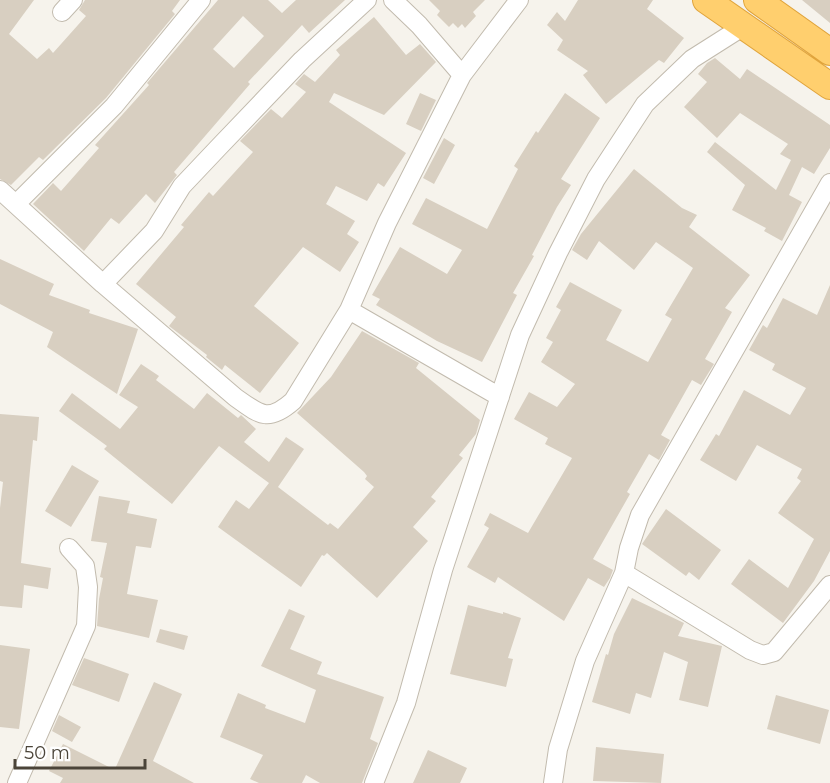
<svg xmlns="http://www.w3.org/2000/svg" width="830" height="783" viewBox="0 0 830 783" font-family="Montserrat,sans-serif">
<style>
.building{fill:#d8cfc1;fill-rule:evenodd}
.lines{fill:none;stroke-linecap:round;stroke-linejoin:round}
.minor-casing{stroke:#c2bbae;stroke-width:20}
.highway-casing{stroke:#e0a43c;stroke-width:28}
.minor{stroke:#fff;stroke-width:18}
.highway{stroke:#ffcf6e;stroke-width:26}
</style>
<rect width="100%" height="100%" fill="#f6f3ec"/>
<path class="building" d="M0,0H34L9,34L37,59L49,48L53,53L86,16L79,10L85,0H180L172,11L175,14L106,98L43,160L39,157L11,185L0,179Z
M218,0H268L282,13L296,0H345L309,33L302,25L248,82L250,84L174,172L177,175L155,203L146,194L119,224L111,218L84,251L33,204L53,183L61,191L99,148L95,145L149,85L147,83ZM243,16L264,36L234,68L213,49Z
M429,0H485L473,12L476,16L465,28L462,24L458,28L453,23L449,27L437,15L440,11Z
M578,0H653L647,9L684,38L664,63L659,60L606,104L583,75L588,71L557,50L563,40L547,25L557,12L565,21Z
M802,0H830V23Z
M374,17L406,55L420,44L436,62L384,115L334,93L329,102L406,153L384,187L378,183L367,201L336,186L326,204L355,221L347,234L359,242L340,272L303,247L254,306L299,343L260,393L225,365L222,370L206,357L207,355L169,326L176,317L136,284L184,227L181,225L209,192L213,196L253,152L240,141L271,109L282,118L306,92L295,84L304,74L315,82L340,55L336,50Z
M715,58L740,79L747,69L830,125V148L814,174L802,167L789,195L802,202L782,241L764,231L766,228L732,210L745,185L707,152L715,142L776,190L791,160L780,154L788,144L740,113L717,138L684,107L707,82L698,74L707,63Z
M420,93L436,100L421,131L406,124Z
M565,93L600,118L561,179L571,185L557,207L532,255L534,256L513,293L517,295L482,362L437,341L376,305L380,299L372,295L400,247L447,274L462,250L412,224L426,198L487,229L518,169L514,166L536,131L538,133Z
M444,138L455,145L434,184L423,178Z
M634,169L682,208L697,215L689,227L750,275L725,308L732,312L705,359L714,364L701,385L692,380L661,435L670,440L659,460L649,454L627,492L630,494L593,559L613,570L610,578L604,587L588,578L564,621L498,577L495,583L467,567L489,528L484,525L490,513L528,533L572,458L545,444L548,438L514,419L529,392L557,407L575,384L541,362L553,342L546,338L561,310L556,307L570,282L622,310L606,340L648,362L672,319L665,315L693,268L656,242L634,270L599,241L587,260L572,250L581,234Z
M0,259L54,284L49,295L90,310L89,313L138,329L117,394L47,347L53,332L0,304Z
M830,285V551L814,581L783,623L731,584L749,559L788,588L814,539L778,513L801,481L797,478L802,469L757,445L736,481L700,460L716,434L719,436L744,390L790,415L806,388L772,370L775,364L749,350L763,325L767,328L783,298L817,315Z
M362,331L419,363L416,368L480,420L476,434L459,455L463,458L431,497L436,501L413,527L428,541L377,598L327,553L324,556L322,555L301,587L218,527L236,500L249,509L269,483L219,446L172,504L104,449L107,446L59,411L72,393L120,429L138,407L119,395L141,364L159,376L156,380L194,409L207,393L238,418L241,415L256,429L244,442L269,462L286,437L304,449L278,487L328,525L330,523L338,529L374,487L365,479L367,476L364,472L297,413L331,377Z
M0,414L39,417L37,441L33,440L21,563L51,568L48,589L24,585L22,608L0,606V508L3,482L0,481Z
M72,465L99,481L71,527L45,511Z
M99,496L130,501L127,513L157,519L151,548L136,546L127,594L158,600L149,638L97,626L99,599L103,578L100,577L107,543L91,541Z
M666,509L721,550L699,580L689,572L686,576L642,544Z
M632,598L684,623L678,636L722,646L708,707L679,700L688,662L664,652L651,698L636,693L630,714L592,702L606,654L608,655L614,634Z
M468,605L503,614V612L521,618L508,658L513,659L506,687L450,674Z
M289,609L305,616L290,649L322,662L317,674L384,697L370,739L378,743L362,783H320L306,775L302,783H259L250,779L263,755L220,737L238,693L266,705L265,708L305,723L316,690L261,666Z
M160,629L188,636L184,650L156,642Z
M0,645L30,649L19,729L0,727Z
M84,658L129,674L119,702L72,685Z
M154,682L182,694L153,761L194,783H60L63,778L49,771L63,744L113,769H115Z
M776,695L829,710L820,744L767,729Z
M59,715L81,727L72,742L52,731Z
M596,747L664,754L661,783L593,781Z
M428,750L467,768L460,783H413Z"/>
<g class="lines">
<g class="minor-casing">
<path id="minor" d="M393,0L419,25L462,75
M62,12L73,0
M0,190L103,284L235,397C260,415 268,423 293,401L349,310L387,223L462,75L519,0
M16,204L114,106L201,0
M103,284L154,231L182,186L217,149L302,60L367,0
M349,310L500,397
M624,573L750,650L763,655L774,652L830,585
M17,783L86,626L88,587L85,566L69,548
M374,783L406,703L443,570L520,335L558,253L596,179L645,104L692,59L744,26
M553,783L558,749L585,661L624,573L629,548L640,515L830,183"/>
</g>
<g class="highway-casing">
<path id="highway" d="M706,0L830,86
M757,0L830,52"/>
</g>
<use href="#minor" class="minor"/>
<use href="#highway" class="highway"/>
</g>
<path d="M15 759v9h130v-9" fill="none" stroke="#4b4439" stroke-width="3"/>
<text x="24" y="759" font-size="18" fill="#4b4439" stroke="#ffffff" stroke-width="4.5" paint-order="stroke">50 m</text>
</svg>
